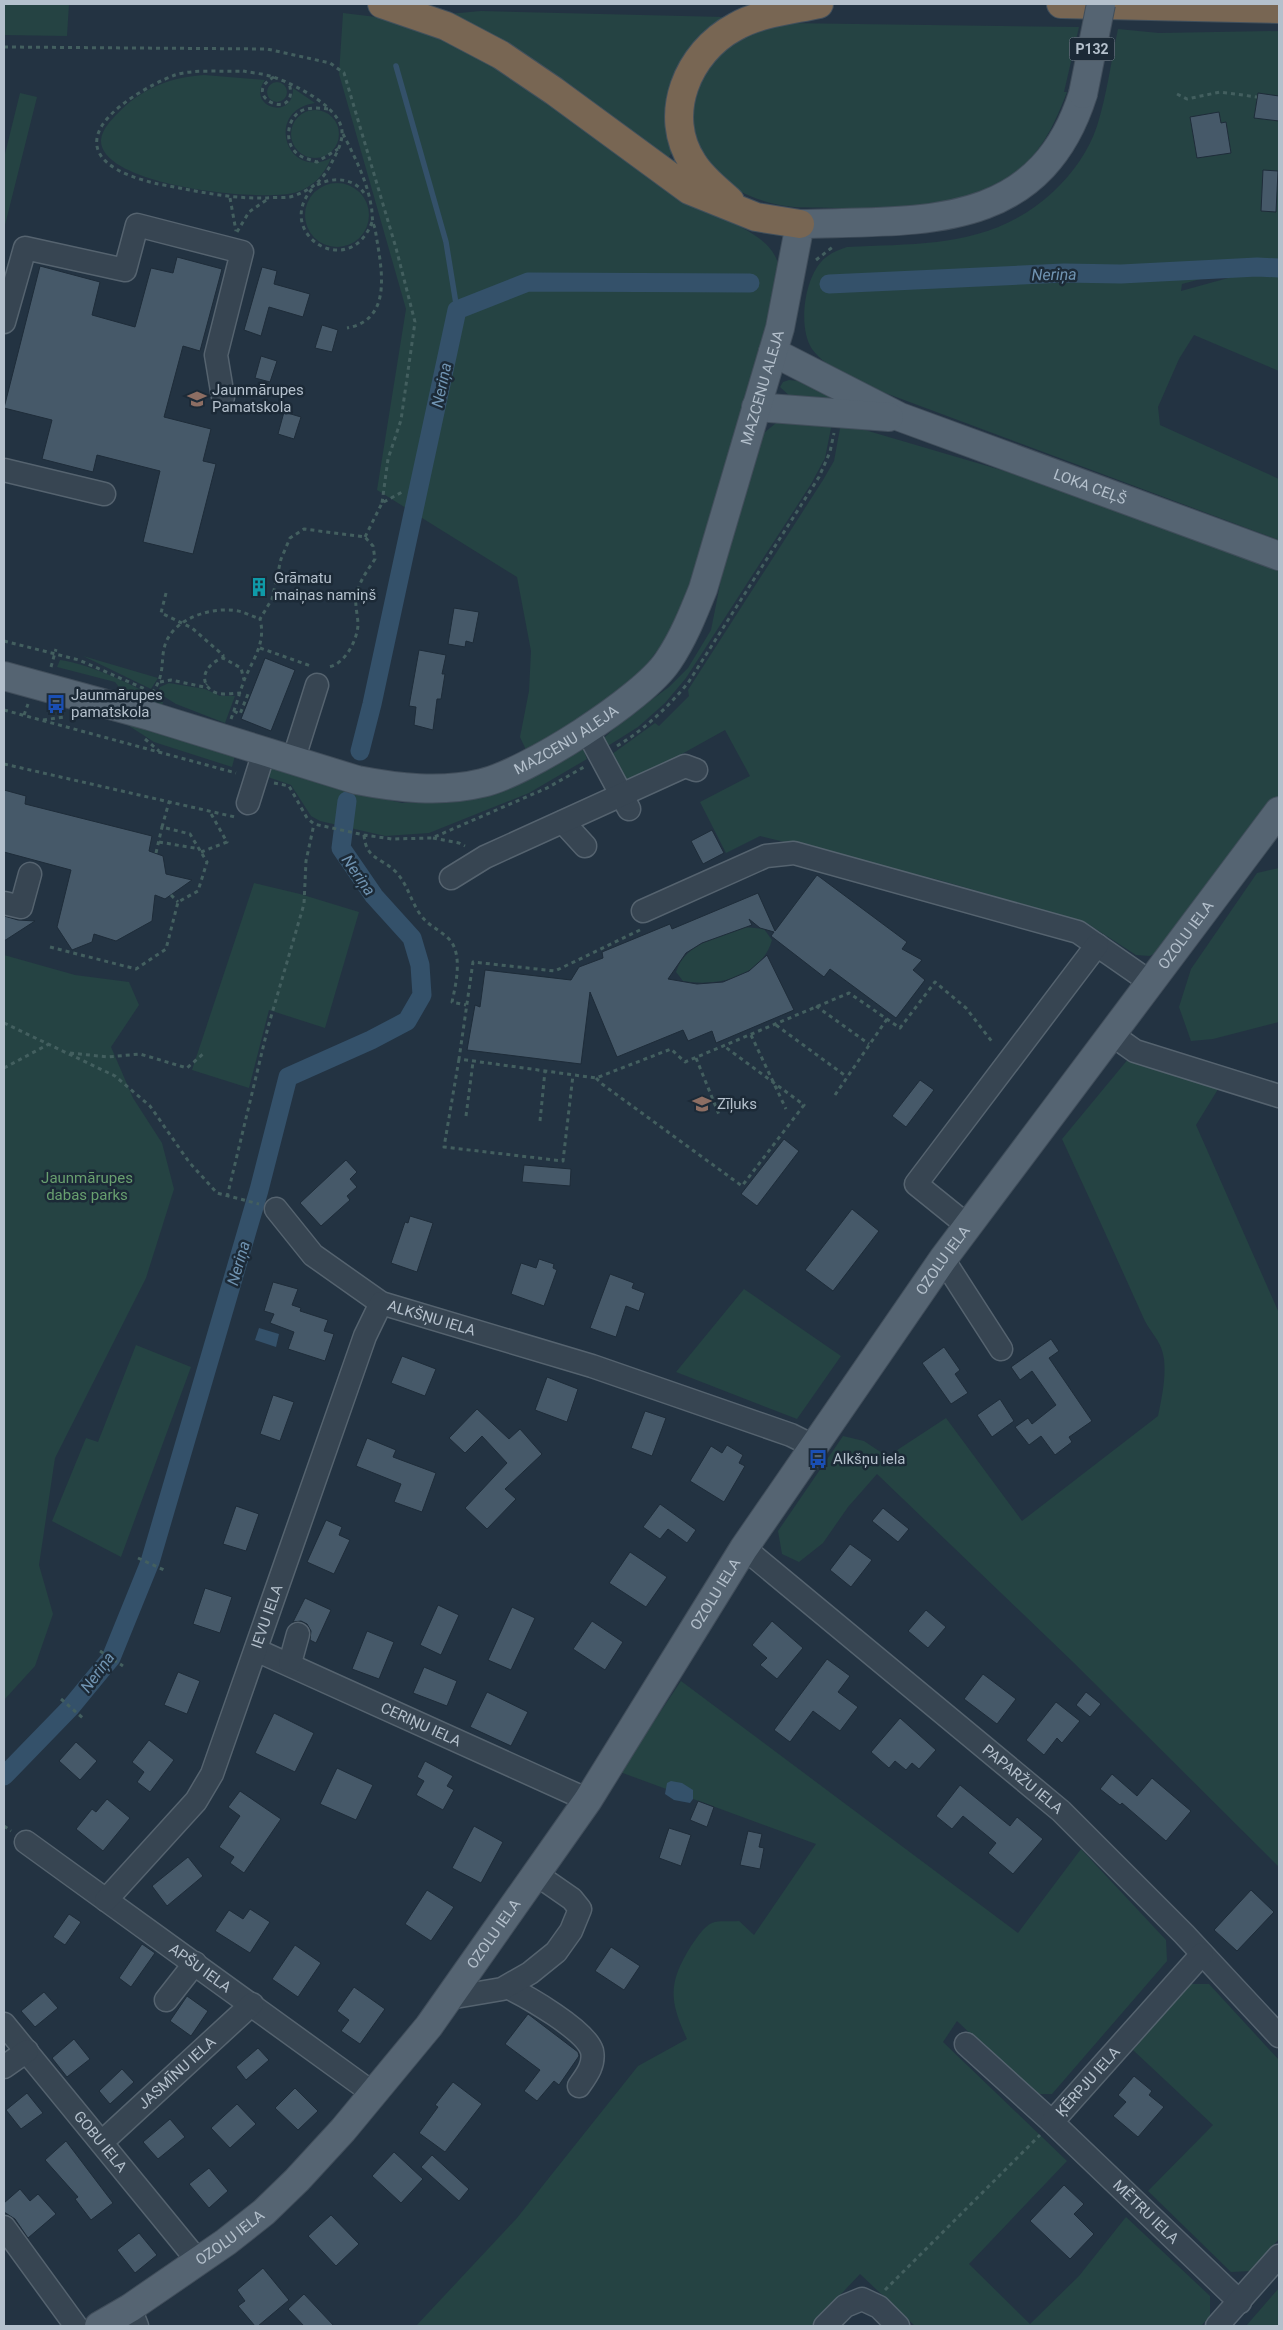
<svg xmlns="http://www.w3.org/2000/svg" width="1283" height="2330" viewBox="0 0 1283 2330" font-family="Roboto,sans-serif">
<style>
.green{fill:#254343}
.water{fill:#34516a}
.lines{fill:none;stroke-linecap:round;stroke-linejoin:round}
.stream{stroke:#34516a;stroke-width:5.5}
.canal{stroke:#34516a;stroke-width:19}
.building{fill:#465969;stroke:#1e2c39}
.minor-casing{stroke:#55636f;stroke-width:25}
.major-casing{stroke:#414e5b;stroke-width:30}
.highway-casing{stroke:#42505c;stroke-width:30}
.path{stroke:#435f5f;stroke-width:3;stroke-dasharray:4 4;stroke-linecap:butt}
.minor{stroke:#374552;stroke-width:22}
.major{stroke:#556472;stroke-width:28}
.highway{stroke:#786653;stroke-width:28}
.major-bridge-casing{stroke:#414e5b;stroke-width:30;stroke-linecap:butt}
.major-bridge{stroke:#556472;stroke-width:28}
.labels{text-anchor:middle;stroke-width:5;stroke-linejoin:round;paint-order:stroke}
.shield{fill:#1c2a37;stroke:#86939f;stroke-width:1}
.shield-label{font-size:14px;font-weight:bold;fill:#b4c0cc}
.street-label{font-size:15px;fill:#b4c0cc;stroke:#1c2a37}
.poi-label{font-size:15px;fill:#b4c0cc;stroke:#1c2a37;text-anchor:start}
.park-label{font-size:15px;fill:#689f6f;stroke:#1c2a37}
.water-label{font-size:16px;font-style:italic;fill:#7094b2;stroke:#1c2a37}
</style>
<rect width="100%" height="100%" fill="#233342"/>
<path class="green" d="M4,4H69L67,36L4,35Z
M481,11L724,17L695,43L673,151L666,161L448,14Z
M343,13L393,19L477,53L718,216C740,227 776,240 779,269C780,276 778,285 777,292L695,580L665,640L639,675L600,706L526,750L520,737L529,691L531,651L517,577L377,490L406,309L339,74Z
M784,23L1079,27L1064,92H1067C1055,123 1042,153 1014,173C962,209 896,209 835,208C815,207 794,209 775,204C756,200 732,189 717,177C705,167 701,155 696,142C678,94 710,52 751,32C761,27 774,26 784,23Z
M1118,29L1159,33L1279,31V265L1261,263L1182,284L1181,291L1257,270L1279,271V371L1194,335L1179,359L1158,407L1160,425L1279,479V540L880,391C858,379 827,370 812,349C798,328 804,281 821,262C828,254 836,251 847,247C924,243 993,248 1054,191C1072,174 1089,151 1097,126C1107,95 1111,61 1118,29Z
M204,75L265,80C245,107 294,122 293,88L315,103C264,110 286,181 331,158C325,174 313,187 297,192C264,203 99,186 101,140C102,128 114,117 122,109C145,87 173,77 204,75Z
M267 92a10 10 0 1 1 20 0a10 10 0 1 1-20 0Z
M20,93L37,97L4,229V158Z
M291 134a24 24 0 1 1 48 0a24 24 0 1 1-48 0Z
M305 215a32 32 0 1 1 64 0a32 32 0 1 1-64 0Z
M789,380L799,381L835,396L833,406L794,400L780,387L783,382Z
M790,420L832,423L825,458L811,484L686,678L665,703L638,727L603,749L605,737L620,723L669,687L688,668L711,630L731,529L755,446L765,432L776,423Z
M841,423L1035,480L1279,568V796L1163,948L1150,956L1136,955L1085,922L939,880L760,836L726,853L700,802L750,776L725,730L626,785L608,757L655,723L659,726L689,696L688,690L823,480L834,461Z
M83,656L158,678L151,689Z
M60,660C93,665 134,685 163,702L162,706L125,695L115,682L57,667Z
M169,683L205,689L220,696H235L225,723L176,704L157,692L160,687Z
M123,722L236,752L232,767L154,742Z
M583,749L587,759L529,793L429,833L385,836L320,821L311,816L291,785L265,776L268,767L273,765L338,788L402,803L454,800L494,791Z
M1279,868V1022L1213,1039L1191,1041L1179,1007L1191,969L1257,873Z
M254,883L300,894L359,912L325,1028L269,1010L249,1088L192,1070Z
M745,927L764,929L772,940C761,978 717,987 683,981L676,972C686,942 719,937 745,927Z
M4,955L75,975L129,982L139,1005L111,1047L133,1098L162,1143L174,1189L146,1278L55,1458L39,1565L53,1614L35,1666L4,1700Z
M1129,1058L1220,1086L1196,1125L1279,1313V1867L1073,1662L877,1474L848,1507L823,1543L799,1562L782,1554L778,1531L843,1436L864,1441L882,1453V1460L946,1418L1022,1521L1158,1416C1162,1397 1166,1378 1164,1359C1162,1341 1151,1334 1144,1319C1117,1259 1090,1199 1062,1139Z
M744,1289L841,1356L797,1419L676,1372Z
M136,1345L191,1367L121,1557L52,1521L86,1438L98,1442Z
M681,1681L1018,1933L1081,1849L1166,1940L1167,1961L1052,2094H1034L957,2021L943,2042L1067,2161L969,2264L1030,2324L1079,2276L1126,2217L1210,2296V2316L1201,2326H915L860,2274L811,2326H416L517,2218L638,2066L687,2039C669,2000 668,1983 691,1946C696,1939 704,1926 712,1923C719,1920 731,1922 739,1921L754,1935L816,1844L620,1772Z
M1189,1984H1209L1279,2060V2239L1251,2271L1231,2272L1148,2191L1213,2125L1133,2050Z
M1279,2288V2326H1246Z"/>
<path class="water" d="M259,1328L279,1334L276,1347L255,1340Z
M671,1781L682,1783L693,1790V1799L690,1803L674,1800L665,1794L667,1783Z"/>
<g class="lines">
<path class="stream" d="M396,66L446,242L457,310"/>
<path class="canal" d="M829,284L1064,273L1121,274L1257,267L1279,268
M360,751L372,704L457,310L528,282L750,283
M4,1776L70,1708L111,1658L150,1562L259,1190L288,1077L371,1040L407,1021L422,995L420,965L412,938L374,896L341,848L347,801"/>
</g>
<path class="building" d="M1258,93L1279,96V121L1254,118Z
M1219,112L1221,123L1226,122L1231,153L1197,158L1190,117Z
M1263,170L1278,171L1276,212L1261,211Z
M177,257L222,269L200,351L183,346L164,417L211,429L203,461L216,464L193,554L143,542L160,471L97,455L93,472L42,459L52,420L4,408L40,266L100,282L92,315L135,327L151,268L173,273Z
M262,267L277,271L274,284L310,294L303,317L269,307L261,336L244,330Z
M322,325L338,330L332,352L315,348Z
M261,356L277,361L270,382L255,378Z
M284,412L301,417L294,439L278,434Z
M454,608L479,612L473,643L466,641L465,647L448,644Z
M419,650L446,655L442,674H445L441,699H437L433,730L414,725L416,707L409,706Z
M265,658L295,670L271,731L241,719Z
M4,790L26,796L25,804L152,836L149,851L163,856L166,874L192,880L165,899L155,895L152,921L116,941L94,934L92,942L72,950L57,927L71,870L4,852Z
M712,830L724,853L703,864L691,841Z
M817,875L907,942L902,949L922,960L913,970L925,980L896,1018L830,969L824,977L771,936L774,932L760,928L749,919L752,925L702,943L686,953L668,979L697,984L723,982L749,971L767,955L794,1010L716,1043L712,1031L688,1041L683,1030L617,1057L590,992L581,1064L467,1050L475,1005L480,1007L485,970L571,980L579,967L603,958L602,952L670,924L672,929L758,893L775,931Z
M4,916L18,920L35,921L4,941Z
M920,1080L934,1090L906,1127L892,1116Z
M784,1139L799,1151L757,1206L741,1194Z
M346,1160L357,1172L350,1179L357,1187L347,1196L350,1200L321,1226L300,1203Z
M524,1165L571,1169L570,1186L522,1182Z
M852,1209L879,1231L833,1291L805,1270Z
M410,1216L433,1223L417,1272L391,1263L405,1222L408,1223Z
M539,1259L554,1264L553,1268L557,1270L544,1306L511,1294L521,1263L536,1268Z
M610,1274L634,1283L632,1288L645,1293L639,1311L626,1306L616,1337L590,1328Z
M273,1282L298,1289L292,1305L301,1308L300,1311L328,1320L324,1331L334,1334L325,1361L288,1349L294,1332L270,1323L274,1314L264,1311Z
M1051,1339L1059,1351L1049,1358L1092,1421L1069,1437L1072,1442L1055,1455L1041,1436L1029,1445L1015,1427L1028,1418L1032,1424L1056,1405L1032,1371L1020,1380L1011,1367Z
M944,1347L960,1370L955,1374L968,1393L951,1404L922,1363Z
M402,1356L436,1369L425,1396L391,1383Z
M547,1377L578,1389L567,1422L535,1410Z
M273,1395L294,1402L280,1441L260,1434Z
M1000,1399L1014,1421L992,1437L977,1415Z
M477,1409L509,1439L520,1429L542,1454L505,1489L516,1499L487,1529L465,1508L507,1463L482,1436L465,1453L449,1438Z
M645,1411L666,1418L652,1456L631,1448Z
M367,1438L396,1450L393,1457L436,1473L422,1512L394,1502L401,1484L356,1466Z
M727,1445L743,1455L739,1463L745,1466L724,1502L690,1481L711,1446L722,1453Z
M660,1504L696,1530L687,1543L668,1529L660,1539L643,1527Z
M236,1506L259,1514L246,1551L223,1544Z
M883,1508L909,1529L898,1542L872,1521Z
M326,1520L342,1527L339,1535L350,1540L334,1574L307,1562Z
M850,1544L872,1560L851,1587L830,1570Z
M630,1552L667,1577L646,1607L609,1583Z
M205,1588L232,1597L220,1633L193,1624Z
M305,1598L331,1610L316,1643L310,1640L311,1631L307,1624L301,1621L293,1622Z
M438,1605L459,1615L441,1655L420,1645Z
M512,1607L535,1618L511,1670L488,1660Z
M926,1610L946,1627L928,1648L908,1631Z
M592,1621L623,1642L605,1670L573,1649Z
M772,1621L803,1648L777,1679L760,1665L767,1658L752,1645Z
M367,1631L394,1642L379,1679L352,1669Z
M827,1659L850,1676L838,1692L858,1707L840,1731L813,1711L790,1742L774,1730Z
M424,1667L457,1681L447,1706L413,1693Z
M178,1672L200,1681L187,1714L164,1705Z
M983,1674L1016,1699L997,1724L964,1699Z
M487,1692L528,1712L511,1746L470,1727Z
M1086,1692L1101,1704L1090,1717L1076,1705Z
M1056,1702L1080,1721L1062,1743L1057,1738L1044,1755L1026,1740Z
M274,1713L314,1733L295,1772L255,1753Z
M900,1718L936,1750L919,1769L912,1763L906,1770L895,1761L889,1768L871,1752Z
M149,1740L174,1760L150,1792L137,1782L144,1772L132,1762Z
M76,1742L97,1761L80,1780L59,1761Z
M425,1761L453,1776L447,1786L454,1790L443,1810L416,1795L424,1781L417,1777Z
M337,1768L373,1785L356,1820L320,1804Z
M1112,1774L1137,1796L1152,1778L1191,1811L1166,1841L1122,1803L1120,1805L1100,1789Z
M960,1785L1010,1826L1017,1817L1043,1839L1013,1874L988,1853L996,1843L963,1816L952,1829L936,1816Z
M240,1791L281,1819L244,1873L230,1863L234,1857L219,1847L240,1816L228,1807Z
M107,1799L130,1818L103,1851L76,1829L92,1809L96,1812Z
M698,1801L714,1807L707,1827L690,1820Z
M474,1826L503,1842L481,1883L452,1868Z
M669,1828L691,1835L681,1866L659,1858Z
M748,1831L762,1834L759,1847L764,1848L760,1869L740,1865Z
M188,1857L203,1876L167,1906L152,1886Z
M427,1890L454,1907L431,1941L405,1924Z
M1251,1890L1274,1912L1237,1951L1214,1930Z
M250,1909L270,1922L250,1953L215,1931L229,1910L243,1919Z
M69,1914L81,1922L65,1945L53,1937Z
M142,1944L155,1953L131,1987L119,1978Z
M295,1945L321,1963L298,1997L272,1979Z
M611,1947L640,1966L624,1990L595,1971Z
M354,1987L385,2009L360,2044L341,2031L349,2020L337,2011Z
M44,1992L58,2008L35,2027L21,2011Z
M187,1996L208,2011L191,2036L170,2021Z
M528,2014L578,2052L579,2056L559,2085L554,2081L537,2101L524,2091L540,2070L505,2044Z
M74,2039L90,2059L67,2077L52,2058Z
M258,2048L269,2060L246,2080L236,2067Z
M122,2069L134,2082L110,2104L99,2091Z
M1134,2076L1152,2091L1149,2095L1164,2107L1138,2137L1113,2116L1126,2102L1118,2095Z
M453,2082L482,2104L445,2152L419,2133L438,2107L435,2105Z
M295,2088L318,2111L298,2130L275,2108Z
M27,2093L43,2113L21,2129L6,2110Z
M237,2104L256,2124L230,2148L211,2128Z
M170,2119L185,2137L158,2159L143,2142Z
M66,2141L113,2203L91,2220L75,2199L78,2197L45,2160Z
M394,2152L423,2179L401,2203L372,2176Z
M432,2155L469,2189L459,2201L421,2167Z
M209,2168L228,2191L209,2208L189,2184Z
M1064,2185L1084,2204L1074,2214L1094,2234L1070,2259L1030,2221Z
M20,2189L30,2201L38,2194L56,2214L28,2238L15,2219L4,2212V2203Z
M331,2215L359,2244L336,2266L308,2236Z
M139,2233L157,2255L135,2273L117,2250Z
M263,2268L289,2300L258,2326H255L238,2306L245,2301L237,2290Z
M304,2294L334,2326H304L288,2309Z"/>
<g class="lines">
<g class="minor-casing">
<g id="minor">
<path d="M4,322L25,248L125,270L137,225L242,252L216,355L223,397"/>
<path d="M4,470L104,494"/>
<path d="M586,729L629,809"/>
<path d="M293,761L317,685"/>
<path d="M248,803L264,752"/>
<path d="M563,822L585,846"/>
<path d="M451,878L485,857L685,766L696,770"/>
<path d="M4,903L21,907L30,874"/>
<path d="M643,911L766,856L794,853L1078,932L1150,982"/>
<path d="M1111,1034L1135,1051L1279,1096"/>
<path id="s1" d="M276,1209L313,1255L381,1303L592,1366L791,1435L815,1447"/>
<path d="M968,1226L916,1184L1097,945"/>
<path d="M943,1259L1001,1349"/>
<path id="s2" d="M744,1548L1061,1811L1184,1934L1279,2036"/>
<path id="s3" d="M256,1650L588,1800"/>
<path d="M290,1663L298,1634"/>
<path id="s4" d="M26,1842L374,2094"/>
<path id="s5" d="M106,1900L196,1801L212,1774L365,1336L381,1303"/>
<path d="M507,1987C526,1996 586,2030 592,2051C595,2065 586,2076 579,2086"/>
<path d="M449,1998L502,1989L530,1973L556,1952L571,1931L580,1909L572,1899L536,1874"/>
<path d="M166,2000L195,1963"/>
<path id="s6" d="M4,2024L198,2261"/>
<path id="s7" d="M966,2044L1052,2122L1240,2302"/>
<path d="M4,2067L27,2051"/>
<path id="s8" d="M1052,2122L1202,1954"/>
<path id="s9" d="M102,2142L252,2004"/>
<path d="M4,2227L76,2326"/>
<path d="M130,2308L137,2326"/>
<path d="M825,2326L845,2306L862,2299L879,2307L898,2326"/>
<path d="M1217,2326L1279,2256"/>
</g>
</g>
<g class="major-casing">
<g id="major">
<path id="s10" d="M773,352L900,417L1279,556"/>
<path d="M756,407L889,417"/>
<path id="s11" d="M4,676L150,716L357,780C398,788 441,793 482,783C526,773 643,699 668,661C683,639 693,614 703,589L780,328L800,224C920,220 1039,233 1083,94"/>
<path id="s12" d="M99,2326L130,2308L226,2242L264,2212L297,2180L343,2130L429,2026L588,1800L744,1548L943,1259L1279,811"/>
</g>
</g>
<g class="highway-casing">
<path id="highway" d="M382,4L446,26L501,55L554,91L689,190L756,217L800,224
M1061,4L1279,9
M730,201C717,189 702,178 693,163C661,115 688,52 735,27C759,13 792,10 819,4"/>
</g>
<path class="path" d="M4,47L267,49L330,63L344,73L396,248L415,322L401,420L388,459L382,503
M243,71C253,73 266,74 276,78C296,85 344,109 342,134C342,144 336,154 332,162C323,181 310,191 290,197C283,198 274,197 267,198C229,199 196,191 158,184C137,179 88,166 98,134C106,109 151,84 175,75C193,69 223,72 243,71Z
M274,77C237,97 301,124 289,83
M1177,94L1187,99L1220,92L1257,97
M328,109C319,108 309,107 301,111C288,118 285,138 293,149C298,157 308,159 317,162L338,149
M343,134C354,155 367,181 371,205C373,214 371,220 375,228C380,263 396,319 347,328
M317,185C334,176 356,178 366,196
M312,189C273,234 350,282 372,222
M230,198L236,231
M237,232L249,212L268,199
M816,260L834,246
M365,537L382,503L404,491
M166,593L161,613L192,628L223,655V658
M4,641L79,660L145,689
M260,648L311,666
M51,667L56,649
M160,682L171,680L204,687L207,684
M152,693C167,672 159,661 166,642C177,616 217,605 242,612C248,614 254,617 260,619
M241,693C232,693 220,696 212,691C196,679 209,662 223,658L241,668L244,680
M4,710L236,773
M234,711L240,714L248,694
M24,715L28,704
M231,719C236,706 240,691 245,678C254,658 266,642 260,619L272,599L281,559L290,538L304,529L365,537L373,546L375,559C367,571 358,583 356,598C355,607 358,616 358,625C357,641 344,666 327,667
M43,720L64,717
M145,739L159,751
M617,746C645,729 667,708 688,683L819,477L830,452L834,433
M4,764L235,817
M274,783L289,786L307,818L314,824L364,835L392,839L432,838L547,788L584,767
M364,835C366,859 380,857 395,871C408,884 410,900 420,914C428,926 439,929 449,939C463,954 456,984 452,1002L466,1005
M433,838L459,843L465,846
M159,842L200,849
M201,852L227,842L210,812
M156,853L162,827
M171,895L178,902
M640,930L555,971L473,962L459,1059L596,1078L671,1049L685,1062L849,993L900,1028L935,982L966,1008L993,1043
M50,947L136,969L166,949L178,902L198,891L207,862L190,834L162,827L169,802
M816,1006L869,1044
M4,1023L115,1076L150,1106L189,1162L217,1193L259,1204
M776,1025L847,1077
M751,1035L786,1109
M70,1053L108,1057L140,1054L187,1068L204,1053
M696,1058L720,1117
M459,1059L444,1147L563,1161L573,1075
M4,1068L49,1044
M596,1078L602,1084L742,1186L804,1105L724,1046
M835,1095L887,1019
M466,1116L473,1062
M540,1121L545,1071
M227,1197L268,1027L304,904L306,861L314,824
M138,1558L164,1570
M100,1651L123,1666
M61,1699L84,1719
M4,1826L11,1831
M885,2290L1040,2135"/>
<use href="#minor" class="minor"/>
<use href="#major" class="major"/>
<use href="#highway" class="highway"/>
<g class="major-bridge-casing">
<path id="major-bridge" d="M1083,94L1101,4"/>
</g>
<use href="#major-bridge" class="major-bridge"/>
</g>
<defs>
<g id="school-bare" transform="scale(1.5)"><path d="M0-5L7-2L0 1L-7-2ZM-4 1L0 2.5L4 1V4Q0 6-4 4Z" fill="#8d6e63" stroke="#1c2a37" stroke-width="2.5" paint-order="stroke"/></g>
<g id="building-bare" transform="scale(1.5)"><path d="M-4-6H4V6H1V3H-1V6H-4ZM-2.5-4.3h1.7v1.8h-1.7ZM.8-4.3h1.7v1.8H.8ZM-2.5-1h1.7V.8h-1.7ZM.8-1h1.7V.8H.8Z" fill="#0f9aa8" stroke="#1c2a37" stroke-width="2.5" paint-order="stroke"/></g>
<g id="bus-bare" transform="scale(1.5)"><path d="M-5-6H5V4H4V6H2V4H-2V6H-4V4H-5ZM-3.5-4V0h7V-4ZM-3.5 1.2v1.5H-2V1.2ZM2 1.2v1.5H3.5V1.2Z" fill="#1a4fb4" stroke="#1c2a37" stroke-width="2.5" paint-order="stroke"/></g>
</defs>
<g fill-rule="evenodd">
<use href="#school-bare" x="197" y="399"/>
<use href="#building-bare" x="259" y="587"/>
<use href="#bus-bare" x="56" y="704"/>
<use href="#school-bare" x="702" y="1104"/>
<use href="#bus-bare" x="818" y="1459"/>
</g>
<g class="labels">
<rect class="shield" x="1069.5" y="37.5" width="45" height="23" rx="4"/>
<g class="shield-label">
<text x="1092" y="54">P132</text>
</g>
<g class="street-label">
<text dy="5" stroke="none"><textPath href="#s11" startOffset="1009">MAZCENU ALEJA</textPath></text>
<text dy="5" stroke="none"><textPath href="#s10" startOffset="345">LOKA CEĻŠ</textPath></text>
<text dy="5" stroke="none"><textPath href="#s11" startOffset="589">MAZCENU ALEJA</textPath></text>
<text dy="5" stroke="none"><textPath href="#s12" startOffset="1778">OZOLU IELA</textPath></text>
<text dy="5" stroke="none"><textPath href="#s12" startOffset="1372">OZOLU IELA</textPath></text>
<text dy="5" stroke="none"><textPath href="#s1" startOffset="195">ALKŠŅU IELA</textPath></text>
<text dy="5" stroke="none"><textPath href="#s12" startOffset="968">OZOLU IELA</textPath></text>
<text dy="5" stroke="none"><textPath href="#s5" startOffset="332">IEVU IELA</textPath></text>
<text dy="5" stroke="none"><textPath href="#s3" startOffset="181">CERIŅU IELA</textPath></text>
<text dy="5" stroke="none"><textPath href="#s2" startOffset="362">PAPARŽU IELA</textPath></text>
<text dy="5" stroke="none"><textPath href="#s12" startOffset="562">OZOLU IELA</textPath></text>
<text dy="5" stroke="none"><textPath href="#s4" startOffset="215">APŠU IELA</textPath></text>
<text dy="5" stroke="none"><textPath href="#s9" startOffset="102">JASMĪNU IELA</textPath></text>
<text dy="5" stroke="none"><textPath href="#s8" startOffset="54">ĶĒRPJU IELA</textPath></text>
<text dy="5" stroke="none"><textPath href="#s6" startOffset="152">GOBU IELA</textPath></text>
<text dy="5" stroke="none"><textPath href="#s7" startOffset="246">MĒTRU IELA</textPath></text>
<text dy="5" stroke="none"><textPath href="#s12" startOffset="158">OZOLU IELA</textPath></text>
</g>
<g class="poi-label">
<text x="212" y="395">Jaunmārupes<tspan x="212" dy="17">Pamatskola</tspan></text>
<text x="274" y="583">Grāmatu<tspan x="274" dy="17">maiņas namiņš</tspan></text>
<text x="71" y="700">Jaunmārupes<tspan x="71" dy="17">pamatskola</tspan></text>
<text x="717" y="1109">Zīļuks</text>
<text x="833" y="1464">Alkšņu iela</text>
</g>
<g class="park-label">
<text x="87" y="1183">Jaunmārupes<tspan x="87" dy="17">dabas parks</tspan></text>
</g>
<g class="water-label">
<text transform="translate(1054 274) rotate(-1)" y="6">Neriņa</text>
<text transform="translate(441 385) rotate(-78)" y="6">Neriņa</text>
<text transform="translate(359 875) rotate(55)" y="6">Neriņa</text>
<text transform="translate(238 1263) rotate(-74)" y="6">Neriņa</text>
<text transform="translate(97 1672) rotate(-54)" y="6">Neriņa</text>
</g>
</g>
<rect width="1283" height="2330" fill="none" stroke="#b4c0cc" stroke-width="10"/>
</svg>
